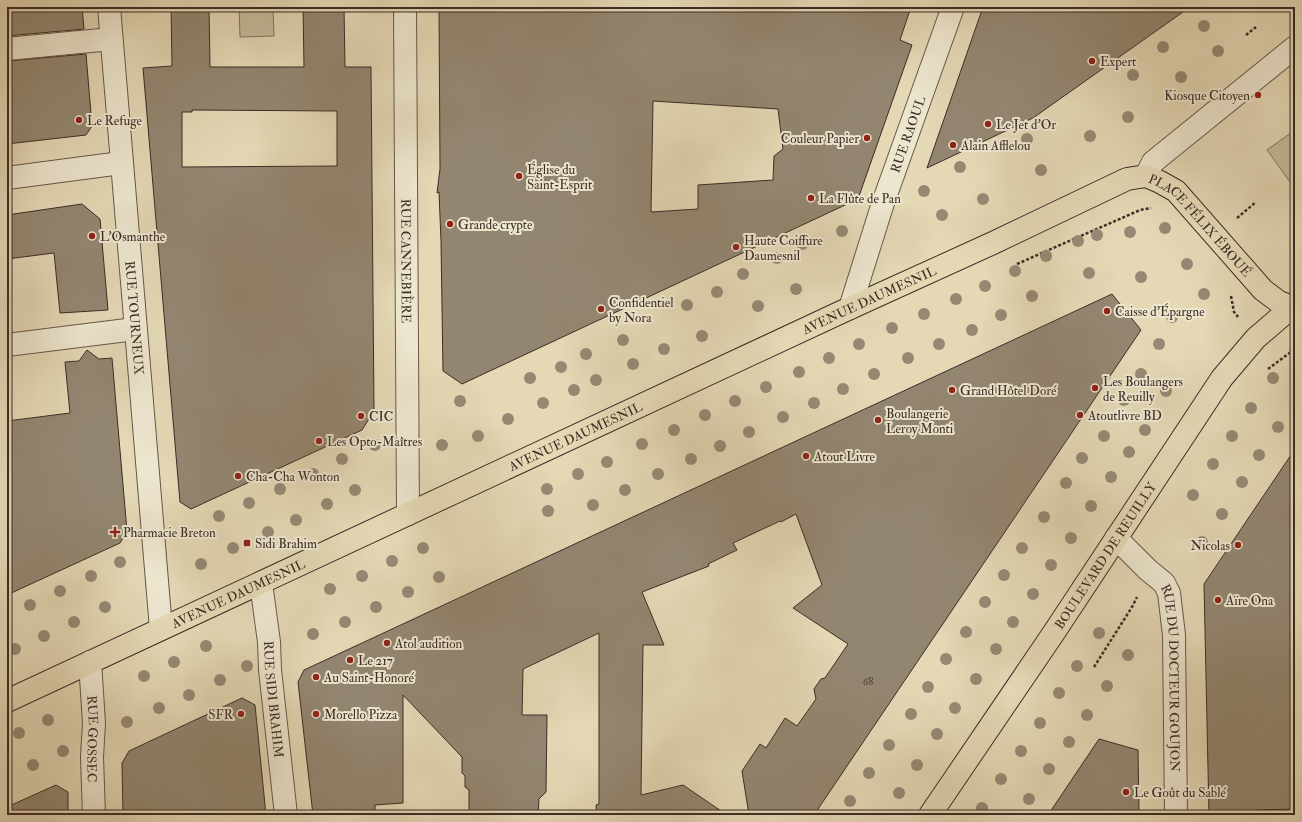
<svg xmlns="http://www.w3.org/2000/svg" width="1302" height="822" viewBox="0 0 1302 822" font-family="'IM FELL Double Pica',serif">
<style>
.green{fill:#c7bb9d;stroke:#817462}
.building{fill:#938671;stroke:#3b2d27;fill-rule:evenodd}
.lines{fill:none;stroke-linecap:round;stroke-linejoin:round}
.minor-casing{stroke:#65584a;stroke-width:24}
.major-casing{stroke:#3b2d27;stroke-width:24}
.path{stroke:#3b2d27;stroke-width:2.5;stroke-dasharray:3 2;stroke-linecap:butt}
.minor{stroke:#ede6cf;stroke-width:22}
.major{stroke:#e4d8b5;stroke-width:22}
.tree{fill:#968974}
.poi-dot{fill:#8f2418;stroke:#ede6cf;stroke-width:1.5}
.labels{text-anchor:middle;stroke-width:4;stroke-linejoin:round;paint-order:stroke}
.number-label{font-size:11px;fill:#51433a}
.poi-label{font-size:13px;fill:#3b2d27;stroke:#ede6cf;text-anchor:start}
.street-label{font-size:13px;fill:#3b2d27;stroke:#ede6cf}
</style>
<rect width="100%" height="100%" fill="#e4d8b5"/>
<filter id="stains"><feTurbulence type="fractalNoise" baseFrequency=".005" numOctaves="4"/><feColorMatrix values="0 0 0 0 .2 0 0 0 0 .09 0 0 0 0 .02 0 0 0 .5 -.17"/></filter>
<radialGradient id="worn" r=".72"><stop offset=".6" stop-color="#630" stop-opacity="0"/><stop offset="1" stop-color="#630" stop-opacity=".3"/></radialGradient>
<path class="green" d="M239,7H273L274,36L240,37Z
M1295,130V189L1267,150Z"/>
<path class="building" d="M7,7H82L84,29L7,36Z
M171,7H209L210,67H304L303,7H344L345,67H371L374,411L362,430L191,509L180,502L143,68L172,66ZM192,110L337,111V166L182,167V112H192Z
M439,7H911L900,40L912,45L858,199L462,384L443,371L441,241L439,192L437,193L440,169ZM653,101L778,109L783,149L774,156L773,180L698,185V209L651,212Z
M983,7H1190L1033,118L927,168Z
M86,54L92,126L86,135L7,144V61Z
M82,204L100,219L108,310L60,313L54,253L7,259V215Z
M1112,294L1141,330L814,815H749L742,771L760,744L766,748L785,718L797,726L816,699L814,689L821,679L825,678L848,644L793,608L822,585L796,514L781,522L780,521L733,543L737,550L708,564L709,566L642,592L664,645H643L641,795L683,785L727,815H597L596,805L599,804V633L523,669L522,715H547L546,792L539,799L538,815H469V790L465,787V776L462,773V757L403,695V803L375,805V815H313L298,682L304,670Z
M87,350L99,359L112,358L127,531L120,543L7,595V421L70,413L65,362L79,361Z
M1295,449V809L1257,810V815H1209L1204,584Z
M242,698L255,705L266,815H123L122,763L129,751Z
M1099,739L1138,750L1139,815H1048Z
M56,785L68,792V815H7V807Z"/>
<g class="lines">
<g class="minor-casing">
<g id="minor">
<path id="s1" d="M109,7L161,629"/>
<path id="s2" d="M405,7L408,514"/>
<path d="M7,49L111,39"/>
<path d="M1146,176L1153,162L1295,47"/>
<path d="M7,178L121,163"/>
<path id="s3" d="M850,308L883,203L953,7"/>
<path d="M7,345L135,329"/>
<path id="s4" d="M1116,538L1148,570L1164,583L1169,593L1174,635L1176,815"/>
<path id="s5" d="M261,583L269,642L270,670L286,815"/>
<path id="s6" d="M90,662L94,723L92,757L94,815"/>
</g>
</g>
<g class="major-casing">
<g id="major">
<path id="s7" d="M7,701L850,308L993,243L1127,179L1146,176L1160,182L1176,191L1263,290L1279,302L1294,308"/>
<path id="s8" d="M930,815L1055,631L1222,378L1256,338L1284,314L1295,307"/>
</g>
</g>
<path class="path" d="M1246,35L1256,27
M1237,218L1256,202
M1017,264L1140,210L1151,208
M1231,296L1234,312L1238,317
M1268,369L1295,349
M1094,667L1132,607L1137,597"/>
<use href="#minor" class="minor"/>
<use href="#major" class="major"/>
</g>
<g class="tree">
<circle cx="1204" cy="26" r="6"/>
<circle cx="1163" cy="47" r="6"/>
<circle cx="1218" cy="51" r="6"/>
<circle cx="1133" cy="75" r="6"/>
<circle cx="1181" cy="77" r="6"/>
<circle cx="1128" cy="117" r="6"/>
<circle cx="1090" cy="136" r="6"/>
<circle cx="1027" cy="139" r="6"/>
<circle cx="960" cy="167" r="6"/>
<circle cx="1041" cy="170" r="6"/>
<circle cx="924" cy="191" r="6"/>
<circle cx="983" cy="199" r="6"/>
<circle cx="942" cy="215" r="6"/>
<circle cx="1165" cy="228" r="6"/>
<circle cx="842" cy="231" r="6"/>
<circle cx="1130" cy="232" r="6"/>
<circle cx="1097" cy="235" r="6"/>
<circle cx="1078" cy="241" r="6"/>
<circle cx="802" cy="244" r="6"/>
<circle cx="1046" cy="256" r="6"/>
<circle cx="777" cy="258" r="6"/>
<circle cx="1187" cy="264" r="6"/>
<circle cx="1015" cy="271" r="6"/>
<circle cx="1089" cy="273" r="6"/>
<circle cx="743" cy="274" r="6"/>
<circle cx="1141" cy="277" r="6"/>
<circle cx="985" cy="286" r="6"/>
<circle cx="796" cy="289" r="6"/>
<circle cx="717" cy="292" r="6"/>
<circle cx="1204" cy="294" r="6"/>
<circle cx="1032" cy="296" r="6"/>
<circle cx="956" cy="299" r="6"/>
<circle cx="687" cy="305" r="6"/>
<circle cx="758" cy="306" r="6"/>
<circle cx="924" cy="314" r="6"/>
<circle cx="1001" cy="315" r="6"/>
<circle cx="1172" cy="317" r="6"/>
<circle cx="892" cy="328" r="6"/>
<circle cx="972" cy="330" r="6"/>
<circle cx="702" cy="336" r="6"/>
<circle cx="623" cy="340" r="6"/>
<circle cx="859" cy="344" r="6"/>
<circle cx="939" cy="344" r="6"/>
<circle cx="1159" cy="344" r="6"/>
<circle cx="664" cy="349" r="6"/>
<circle cx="586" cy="354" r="6"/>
<circle cx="829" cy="358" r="6"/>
<circle cx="908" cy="358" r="6"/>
<circle cx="633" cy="364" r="6"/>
<circle cx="561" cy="367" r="6"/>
<circle cx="799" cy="372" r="6"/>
<circle cx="874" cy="374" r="6"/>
<circle cx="1141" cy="374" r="6"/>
<circle cx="530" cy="378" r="6"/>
<circle cx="1273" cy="378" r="6"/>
<circle cx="596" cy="380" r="6"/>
<circle cx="766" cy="387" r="6"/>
<circle cx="843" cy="389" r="6"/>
<circle cx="574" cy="390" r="6"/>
<circle cx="1166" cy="391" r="6"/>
<circle cx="1124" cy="400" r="6"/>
<circle cx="460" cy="401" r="6"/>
<circle cx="735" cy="401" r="6"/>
<circle cx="543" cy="403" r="6"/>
<circle cx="814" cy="403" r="6"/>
<circle cx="1251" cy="408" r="6"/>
<circle cx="705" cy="415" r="6"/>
<circle cx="783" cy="417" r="6"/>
<circle cx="508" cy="419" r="6"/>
<circle cx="1278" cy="427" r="6"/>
<circle cx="674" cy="430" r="6"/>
<circle cx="1145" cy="430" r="6"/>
<circle cx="749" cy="432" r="6"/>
<circle cx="478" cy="436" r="6"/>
<circle cx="1104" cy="436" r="6"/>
<circle cx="1232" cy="436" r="6"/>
<circle cx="642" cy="444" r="6"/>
<circle cx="375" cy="445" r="6"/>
<circle cx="442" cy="445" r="6"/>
<circle cx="720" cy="446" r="6"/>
<circle cx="1129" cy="452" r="6"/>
<circle cx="1259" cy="455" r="6"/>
<circle cx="1082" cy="458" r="6"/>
<circle cx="342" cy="459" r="6"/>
<circle cx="691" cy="459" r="6"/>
<circle cx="607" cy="462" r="6"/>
<circle cx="1213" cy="464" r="6"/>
<circle cx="313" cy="474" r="6"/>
<circle cx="578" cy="474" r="6"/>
<circle cx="658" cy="474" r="6"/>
<circle cx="1111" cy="477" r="6"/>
<circle cx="1242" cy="482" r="6"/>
<circle cx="1066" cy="483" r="6"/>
<circle cx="280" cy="489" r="6"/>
<circle cx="547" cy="489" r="6"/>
<circle cx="355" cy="490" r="6"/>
<circle cx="625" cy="490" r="6"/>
<circle cx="1193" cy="495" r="6"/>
<circle cx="249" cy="503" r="6"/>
<circle cx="327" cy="504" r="6"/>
<circle cx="593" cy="505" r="6"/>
<circle cx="1091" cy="506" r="6"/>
<circle cx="548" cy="511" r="6"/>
<circle cx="1222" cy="514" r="6"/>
<circle cx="219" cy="516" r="6"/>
<circle cx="1044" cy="517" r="6"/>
<circle cx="296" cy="520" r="6"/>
<circle cx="268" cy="532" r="6"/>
<circle cx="1071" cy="538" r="6"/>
<circle cx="1202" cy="542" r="6"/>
<circle cx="233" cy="548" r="6"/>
<circle cx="423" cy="548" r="6"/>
<circle cx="1022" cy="548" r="6"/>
<circle cx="392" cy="561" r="6"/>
<circle cx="120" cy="562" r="6"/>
<circle cx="201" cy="564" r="6"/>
<circle cx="1051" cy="565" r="6"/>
<circle cx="1004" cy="575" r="6"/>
<circle cx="91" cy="576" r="6"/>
<circle cx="362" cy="576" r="6"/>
<circle cx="439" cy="577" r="6"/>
<circle cx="330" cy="589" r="6"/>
<circle cx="60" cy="591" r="6"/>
<circle cx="408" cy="592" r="6"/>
<circle cx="1033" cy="594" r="6"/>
<circle cx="985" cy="602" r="6"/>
<circle cx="30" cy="605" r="6"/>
<circle cx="105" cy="607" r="6"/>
<circle cx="376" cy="607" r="6"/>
<circle cx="74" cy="622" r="6"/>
<circle cx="345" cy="622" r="6"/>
<circle cx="1013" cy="622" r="6"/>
<circle cx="966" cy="632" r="6"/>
<circle cx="1099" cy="633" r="6"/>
<circle cx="313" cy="634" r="6"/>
<circle cx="44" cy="636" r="6"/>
<circle cx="206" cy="646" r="6"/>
<circle cx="15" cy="649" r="6"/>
<circle cx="996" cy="649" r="6"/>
<circle cx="1128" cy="655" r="6"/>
<circle cx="946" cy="659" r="6"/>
<circle cx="174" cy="662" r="6"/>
<circle cx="247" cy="666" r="6"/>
<circle cx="1077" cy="666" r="6"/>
<circle cx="144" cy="676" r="6"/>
<circle cx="976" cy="679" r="6"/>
<circle cx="220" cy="680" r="6"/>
<circle cx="1107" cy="686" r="6"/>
<circle cx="928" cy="687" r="6"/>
<circle cx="1059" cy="693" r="6"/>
<circle cx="189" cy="695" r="6"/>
<circle cx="159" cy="708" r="6"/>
<circle cx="955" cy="708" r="6"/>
<circle cx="911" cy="714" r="6"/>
<circle cx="1087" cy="715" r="6"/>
<circle cx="48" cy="720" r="6"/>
<circle cx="127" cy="722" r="6"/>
<circle cx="1040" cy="723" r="6"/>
<circle cx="19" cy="733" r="6"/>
<circle cx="937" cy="734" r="6"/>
<circle cx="1069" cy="742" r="6"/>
<circle cx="889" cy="745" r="6"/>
<circle cx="63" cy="751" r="6"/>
<circle cx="1021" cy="751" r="6"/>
<circle cx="33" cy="765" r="6"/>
<circle cx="917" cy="765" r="6"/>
<circle cx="1049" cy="769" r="6"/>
<circle cx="869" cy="773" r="6"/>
<circle cx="1001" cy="779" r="6"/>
<circle cx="899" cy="793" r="6"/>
<circle cx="1029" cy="799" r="6"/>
<circle cx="850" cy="801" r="6"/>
<circle cx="982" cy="808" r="6"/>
</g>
<g class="poi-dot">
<circle cx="1092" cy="61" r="4"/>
<circle cx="1258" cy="95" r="4"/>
<circle cx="79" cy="120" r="4"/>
<circle cx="988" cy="124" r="4"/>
<circle cx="867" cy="138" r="4"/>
<circle cx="953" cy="145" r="4"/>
<circle cx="519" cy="176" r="4"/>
<circle cx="811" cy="198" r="4"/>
<circle cx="450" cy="224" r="4"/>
<circle cx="92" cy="236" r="4"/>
<circle cx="736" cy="247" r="4"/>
<circle cx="601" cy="309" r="4"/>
<circle cx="1107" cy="311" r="4"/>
<circle cx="1095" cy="388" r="4"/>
<circle cx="952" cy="390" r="4"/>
<circle cx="1080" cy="415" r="4"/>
<circle cx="361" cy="416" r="4"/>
<circle cx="878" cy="420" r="4"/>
<circle cx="319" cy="441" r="4"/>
<circle cx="806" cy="456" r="4"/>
<circle cx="238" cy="476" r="4"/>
<path d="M113 526h4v4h4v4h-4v4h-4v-4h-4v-4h4z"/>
<rect x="243" y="539" width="8" height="8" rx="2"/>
<circle cx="1238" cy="545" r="4"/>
<circle cx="1218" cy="600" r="4"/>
<circle cx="387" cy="643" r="4"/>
<circle cx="350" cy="660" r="4"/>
<circle cx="316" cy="677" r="4"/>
<circle cx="241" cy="714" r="4"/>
<circle cx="316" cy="714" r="4"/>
<circle cx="1126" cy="792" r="4"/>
</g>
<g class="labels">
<g class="number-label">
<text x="868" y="685">68</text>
</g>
<g class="poi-label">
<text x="1100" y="66">Expert</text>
<text x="1250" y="100" text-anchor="end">Kiosque Citoyen</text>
<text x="87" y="125">Le Refuge</text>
<text x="996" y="129">Le Jet d'Or</text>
<text x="859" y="143" text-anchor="end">Couleur Papier</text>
<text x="961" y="150">Alain Afflelou</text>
<text x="527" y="174">Église du<tspan x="527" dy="15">Saint-Esprit</tspan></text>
<text x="819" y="203">La Flûte de Pan</text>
<text x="458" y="229">Grande crypte</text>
<text x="100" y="241">L'Osmanthe</text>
<text x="744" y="245">Haute Coiffure<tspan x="744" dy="15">Daumesnil</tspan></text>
<text x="609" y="307">Confidentiel<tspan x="609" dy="15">by Nora</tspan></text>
<text x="1115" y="316">Caisse d'Épargne</text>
<text x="1103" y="386">Les Boulangers<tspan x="1103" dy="15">de Reuilly</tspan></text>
<text x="960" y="395">Grand Hôtel Doré</text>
<text x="886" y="418">Boulangerie<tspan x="886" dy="15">Leroy Monti</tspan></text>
<text x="1088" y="420">Atoutlivre BD</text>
<text x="369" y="421">CIC</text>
<text x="327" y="446">Les Opto-Maîtres</text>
<text x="814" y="461">Atout Livre</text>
<text x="246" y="481">Cha-Cha Wonton</text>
<text x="123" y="537">Pharmacie Breton</text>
<text x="255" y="548">Sidi Brahim</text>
<text x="1230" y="550" text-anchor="end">Nicolas</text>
<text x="1226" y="605">Aïre Ona</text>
<text x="395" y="648">Atol audition</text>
<text x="358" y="665">Le 217</text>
<text x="324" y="682">Au Saint-Honoré</text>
<text x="233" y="719" text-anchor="end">SFR</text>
<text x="324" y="719">Morello Pizza</text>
<text x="1134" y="797">Le Goût du Sablé</text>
</g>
<g class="street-label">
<text dy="5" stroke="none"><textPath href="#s3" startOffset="183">RUE RAOUL</textPath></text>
<text dy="5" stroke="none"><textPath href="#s7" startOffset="1329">PLACE FÉLIX ÉBOUÉ</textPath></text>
<text dy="5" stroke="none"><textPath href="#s2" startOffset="254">RUE CANNEBIÈRE</textPath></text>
<text dy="5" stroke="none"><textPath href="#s7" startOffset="951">AVENUE DAUMESNIL</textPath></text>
<text dy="5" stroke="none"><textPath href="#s1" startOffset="312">RUE TOURNEUX</textPath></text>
<text dy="5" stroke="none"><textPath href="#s7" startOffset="627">AVENUE DAUMESNIL</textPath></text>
<text dy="5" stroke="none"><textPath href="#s8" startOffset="313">BOULEVARD DE REUILLY</textPath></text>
<text dy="5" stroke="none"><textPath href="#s7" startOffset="255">AVENUE DAUMESNIL</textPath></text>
<text dy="5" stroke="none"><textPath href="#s4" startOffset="162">RUE DU DOCTEUR GOUJON</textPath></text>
<text dy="5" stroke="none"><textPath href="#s5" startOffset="117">RUE SIDI BRAHIM</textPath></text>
<text dy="5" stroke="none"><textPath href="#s6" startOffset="77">RUE GOSSEC</textPath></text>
</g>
</g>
<rect width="1302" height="822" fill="none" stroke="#e4d8b5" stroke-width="24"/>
<rect x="8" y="8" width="1286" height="806" fill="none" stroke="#3b2d27" stroke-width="2"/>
<rect x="12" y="12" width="1278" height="798" fill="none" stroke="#3b2d27"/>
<rect width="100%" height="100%" filter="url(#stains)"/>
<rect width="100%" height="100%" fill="url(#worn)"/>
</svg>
